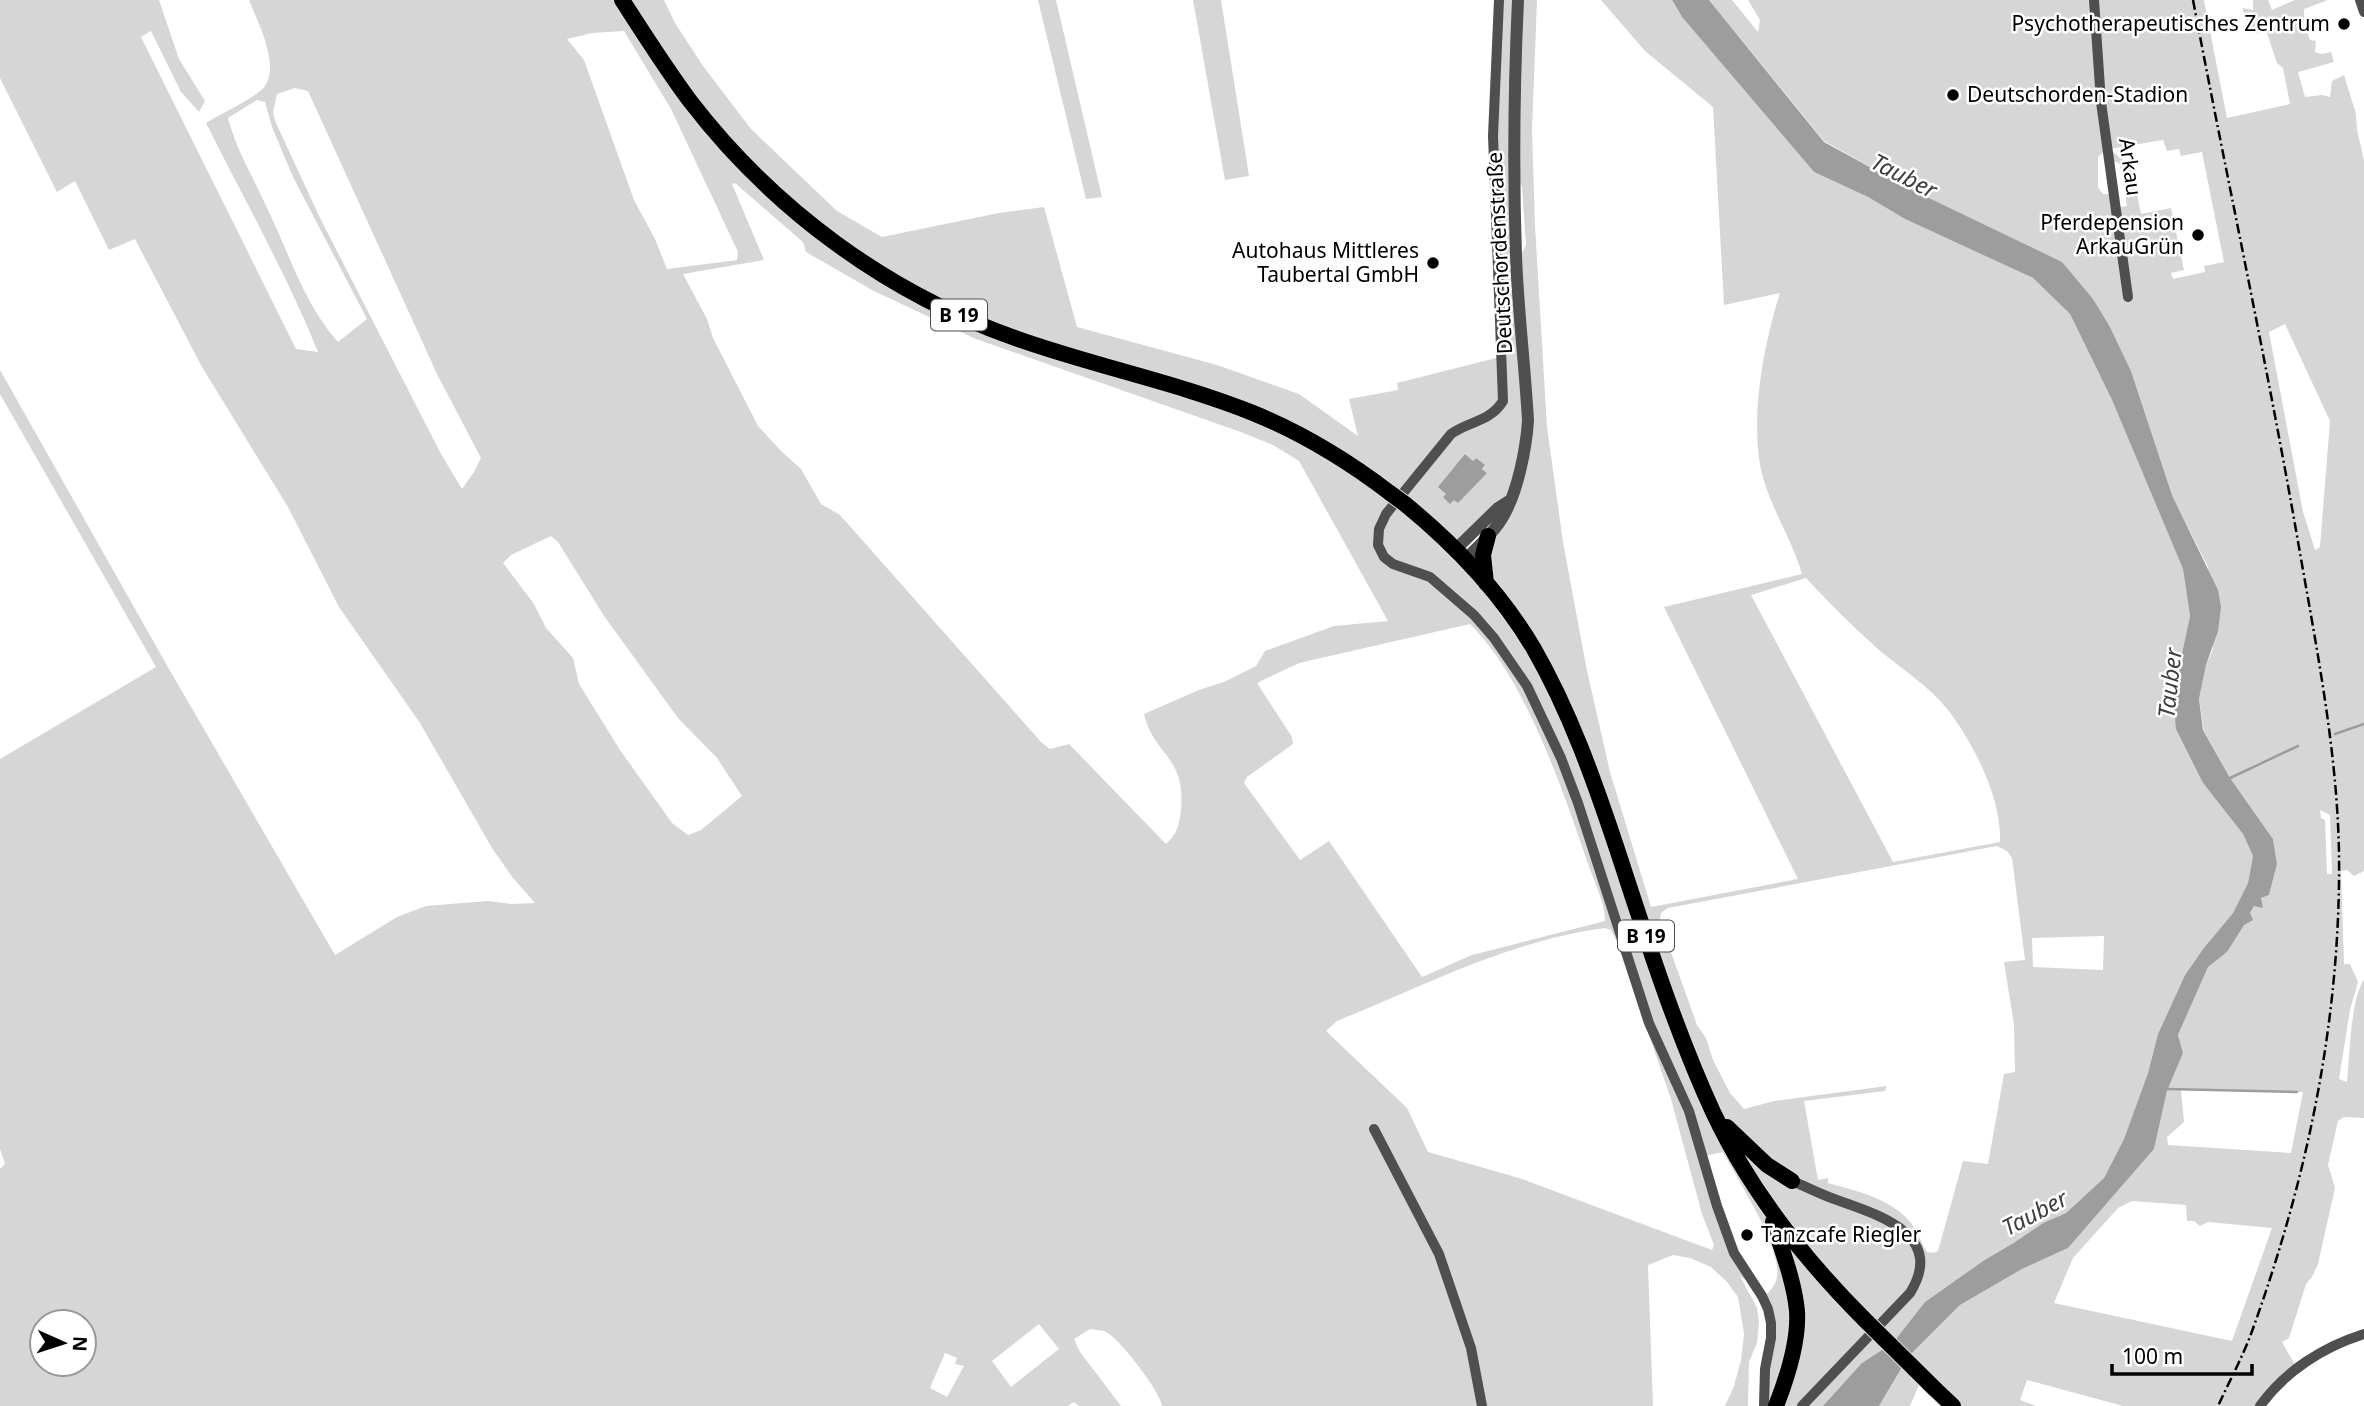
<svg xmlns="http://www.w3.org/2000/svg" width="2364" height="1406" viewBox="0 0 2364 1406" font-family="'Noto Sans',sans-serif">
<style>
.green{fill:#d6d6d6;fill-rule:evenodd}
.water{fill:#9d9d9d}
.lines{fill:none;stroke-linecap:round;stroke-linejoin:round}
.stream{stroke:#9d9d9d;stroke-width:2.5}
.primary-casing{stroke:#dbdbdb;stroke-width:18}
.minor{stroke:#4f4f4f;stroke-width:10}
.tertiary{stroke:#4f4f4f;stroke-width:12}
.primary{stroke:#000;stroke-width:16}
.rail{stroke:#000;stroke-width:2.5;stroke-dasharray:10 3.5 2 3.5;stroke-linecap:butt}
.primary-bridge-casing{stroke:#dbdbdb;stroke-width:18;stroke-linecap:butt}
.primary-bridge{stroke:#000;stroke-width:16}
.poi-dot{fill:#000;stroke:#fff;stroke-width:2.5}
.labels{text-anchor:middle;stroke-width:5;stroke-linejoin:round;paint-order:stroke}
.shield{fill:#fff;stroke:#4c4c4c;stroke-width:2}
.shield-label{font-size:19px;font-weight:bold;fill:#000}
.poi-label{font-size:21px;fill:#000;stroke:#fff;text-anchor:end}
.street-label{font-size:21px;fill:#000;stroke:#fff}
.water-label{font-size:23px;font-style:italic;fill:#3e3e3e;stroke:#fff}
</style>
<rect width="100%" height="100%" fill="#fff"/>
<path class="green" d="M0,0H159L179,59L205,101L199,112L181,92L151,31L141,37L296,349L318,352C286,273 244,199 206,123C222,113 244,103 259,92C285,73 258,23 249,0H664L675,23L703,66L751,129L837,211L882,237L999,213L1044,207L1077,327L1217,365L1299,394L1358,436L1349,399L1398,390L1397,383L1500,357L1493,136L1499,0H1537L1532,130L1535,226L1547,427L1563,542L1586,666L1610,772L1651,907L1798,879L1664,607L1802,574C1793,543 1775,515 1765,484C1747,431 1763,346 1780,293L1724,305L1713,107L1645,51L1601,0H1672L1682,17L1814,172L1868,197L1905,219L2033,278L2070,314L2112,400L2183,569L2190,616L2173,696L2203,783L2243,834L2253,856L2248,883L2233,913L2203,949L2185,975L2158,1034L2148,1073L2124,1139L2104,1178L2066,1213L2043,1223L2015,1242L1983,1261L1925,1302L1859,1406H1764L1771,1338L1766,1295C1771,1290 1776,1284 1777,1277C1782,1246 1737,1180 1723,1152L1704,1156L1734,1253L1758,1289L1740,1276L1757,1308L1759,1322L1757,1343L1749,1362L1748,1406H1725L1734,1386L1741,1360L1744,1334L1738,1297L1727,1282L1711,1267L1690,1258L1673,1255L1648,1265L1653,1406H1162C1160,1391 1120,1339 1106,1332C1102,1330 1095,1330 1090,1329L1074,1339L1080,1352L1121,1406H1079L1074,1402L1068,1406H0V1169L5,1164L0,1149V759L156,667L0,394V370L165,662L335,955L397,917L426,906L488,901L511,904L535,903L513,878L492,848L420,723L339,607L288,507L202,367L135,239L109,250L75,181L57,192L0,78ZM624,31L671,109L738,252L737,260L667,269L655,239L634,200L584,60L567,39L592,33ZM295,88L308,91L437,374L481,458L474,472L462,489L441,454L320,218L276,123L273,113L277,94ZM257,100L265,102L272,127L293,177L367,319L338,342C304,304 289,253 267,208C254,178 236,150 228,118ZM1515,171L1522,187L1526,245L1517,263ZM735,183L803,242L806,252L872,290L976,339L1238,431L1273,445L1299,461L1388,621L1334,626L1265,651L1256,666L1224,682L1199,690L1144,714C1154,756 1186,756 1181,810C1179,826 1177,834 1166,844L1069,744L1050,749L1041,742L840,515L821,504L801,469L780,450L758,426L713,338L707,319L683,274L764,260L732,184ZM1465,454L1473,461L1475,458L1485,466L1482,469L1487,473L1450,503L1447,494ZM1509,503L1483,563L1455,549ZM551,536L558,542L604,616L678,718L717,758L742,796L701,830L688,835L672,823L620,750L579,684L573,658L546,628L534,604L503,563L511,555ZM1806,578C1829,603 1853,627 1879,650C1902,669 1929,686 1948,710C1974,744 2002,799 2000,842L1893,862L1751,595ZM1470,624C1526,679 1563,791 1588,864C1594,881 1605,903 1605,921L1472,955L1422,977L1329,841L1300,860L1244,783L1247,777L1293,744L1292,737L1257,683L1299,663ZM1997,846L2007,851L2012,858L2025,960L2004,962L2014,1025L2015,1072L2004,1074L1988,1164L1963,1161L1938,1251L1933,1253L1927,1252C1921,1242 1918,1232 1911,1223C1892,1199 1857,1191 1828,1183V1178L1818,1180L1804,1101L1885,1091L1887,1086L1774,1101L1744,1109L1730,1093L1713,1060L1706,1038L1697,1025L1667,941L1660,919L1661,913L1668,908ZM1605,928L1611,930L1616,940L1671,1099L1702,1214L1714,1245L1712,1250L1519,1178L1428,1152L1407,1108L1326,1031L1337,1021C1426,985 1508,941 1605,928ZM2104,936L2103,970L2033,967L2032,938ZM42,1322H84V1364H42ZM1039,1324L1059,1349L1011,1387L992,1361ZM945,1353L957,1358L955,1364L964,1366L947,1397L930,1388Z
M1038,0H1056L1102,197L1086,199Z
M1193,0H1221L1249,176L1225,180Z
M1709,0H1732L1758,32L1760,20L1748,0H2204L2227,118L2290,104L2283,68L2277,63L2266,30L2255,34L2251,31L2242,8L2253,10V0H2268L2272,10L2295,0H2328L2304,9V23L2310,40L2316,41L2315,52L2322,54L2331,52L2334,62L2298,72L2305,97L2322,95L2330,97L2332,81L2344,75L2356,114L2357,130L2364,160V871L2354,876L2347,870L2341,871L2344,964H2350L2358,982L2350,1010L2339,1079L2347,1082C2350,1054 2350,1002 2364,979V1118L2344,1117L2338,1121L2328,1165L2335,1188L2318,1264L2312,1277L2306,1284L2289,1338L2282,1342L2297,1368L2260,1406H2123L2027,1380L2020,1400L2036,1406H1953L1934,1388L1929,1372L1919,1385L1910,1406H1879L1908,1357L1960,1305L2022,1269L2068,1248L2154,1149L2167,1091L2183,1053L2178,1035L2208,967L2227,952L2254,906L2261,898L2269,895L2277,864L2273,839L2230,778L2204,731L2199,699L2206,665L2213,649L2208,567L2172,495L2131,371L2110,327L1910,189L1824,141ZM2163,140L2167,151L2179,149L2181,156L2202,152L2224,262L2204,266L2205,272L2173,279L2171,273L2184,270L2171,208L2141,214L2131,166L2109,149ZM2107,149L2109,159L2120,164L2127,206L2116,208L2110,194H2103L2098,187V157ZM2285,324L2330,421L2320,547L2315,550L2303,512L2269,332ZM2320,810L2330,815L2332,874H2327L2325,820L2321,818ZM2181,1090L2303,1092L2291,1153L2168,1145L2167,1137L2184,1122ZM2132,1201L2186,1205L2187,1221H2194L2200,1226L2208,1222L2272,1228L2232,1341L2054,1303L2073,1258L2118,1208Z"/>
<path class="water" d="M1672,0H1709L1824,142L1910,189L2062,262L2093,299L2110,327L2131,371L2172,495L2218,590L2221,607L2218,631L2206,665L2199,699L2203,730L2230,778L2273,839L2277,864L2269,895L2261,898L2263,908L2254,906L2250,913L2253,920L2244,925L2227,952L2208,967L2178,1035L2183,1053L2167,1091L2154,1149L2068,1248L2022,1269L1960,1305L1908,1357L1879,1406H1823L1862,1363L1893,1343L1925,1302L1983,1261L2015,1242L2043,1223L2066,1213L2104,1178L2124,1139L2148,1073L2158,1034L2185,975L2203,949L2233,913L2248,883L2253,856L2243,834L2203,783L2176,729L2173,696L2190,616L2183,569L2112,400L2070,314L2033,278L1905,219L1868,197L1814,172L1682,17Z
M1465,454L1473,461L1476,458L1485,465L1482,469L1487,473L1458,503L1454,500L1450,504L1443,497L1446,494L1438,487Z"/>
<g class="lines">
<path class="stream" d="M2335,734L2364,724
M2228,779L2298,746
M2168,1089L2297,1092"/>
<g class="primary-casing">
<path id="primary" d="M622,0C644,34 666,69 690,101C773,209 887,293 1015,338C1093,366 1176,382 1253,413C1302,433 1348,461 1390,493
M1405,504C1454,544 1501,593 1534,649C1570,712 1594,780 1617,849C1646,937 1674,1027 1713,1112C1750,1191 1804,1259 1865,1320
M1486,583L1483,555L1488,536
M1727,1127L1767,1165L1792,1181
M1773,1222C1782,1251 1794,1280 1797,1311C1799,1342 1787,1378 1776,1406
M1934,1388L1953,1406"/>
</g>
<path class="minor" d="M1499,0L1493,136L1503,401C1490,422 1469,421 1451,434L1386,514L1379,529L1378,545L1384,557L1393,564L1430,577L1474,615L1494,638L1527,686L1561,758L1578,803L1649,1023L1689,1111L1717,1206L1734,1253L1762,1296L1768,1309L1771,1323V1338L1765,1369L1764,1406
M2094,0L2101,102L2128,297
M2360,0L2364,12
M1374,1129L1439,1254L1471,1348L1482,1406
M1792,1181C1807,1187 1822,1195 1837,1200C1879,1215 1946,1235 1910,1293L1802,1406
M2260,1406C2285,1371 2323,1347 2364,1334"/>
<path class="tertiary" d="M1455,550L1498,508L1509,501
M1465,560C1478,546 1495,532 1504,515C1518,490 1526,449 1528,421C1525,366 1518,311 1516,256C1513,170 1514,85 1518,0"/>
<use href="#primary" class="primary"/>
<path class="rail" d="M2193,0C2228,184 2268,368 2300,553C2319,662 2341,771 2339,882C2337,1038 2304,1188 2251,1334C2242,1358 2229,1382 2218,1406"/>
<g class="primary-bridge-casing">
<path id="primary-bridge" d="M1390,493L1405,504
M1865,1320L1934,1388"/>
</g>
<use href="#primary-bridge" class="primary-bridge"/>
</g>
<g class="poi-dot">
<circle cx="2344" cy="24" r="7"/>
<circle cx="1953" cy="95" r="7"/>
<circle cx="2198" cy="235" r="7"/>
<circle cx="1433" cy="263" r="7"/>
<circle cx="1747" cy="1235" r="7"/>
</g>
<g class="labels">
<g class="shield">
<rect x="931" y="299.5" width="56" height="31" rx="5"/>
<rect x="1618" y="920.5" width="56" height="31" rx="5"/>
</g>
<g class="shield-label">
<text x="959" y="322">B 19</text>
<text x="1646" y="943">B 19</text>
</g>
<g class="poi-label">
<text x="2330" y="31">Psychotherapeutisches Zentrum</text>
<text x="1967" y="102" text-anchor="start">Deutschorden-Stadion</text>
<text x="2184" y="230">Pferdepension<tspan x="2184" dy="24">ArkauGrün</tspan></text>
<text x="1419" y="258">Autohaus Mittleres<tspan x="1419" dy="24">Taubertal GmbH</tspan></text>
<text x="1761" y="1242" text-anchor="start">Tanzcafe Riegler</text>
</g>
<g class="street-label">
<text transform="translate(2130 167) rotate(82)" y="7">Arkau</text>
<text transform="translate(1500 253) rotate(-93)" y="7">Deutschordenstraße</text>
</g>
<g class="water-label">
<text transform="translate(1904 176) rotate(27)" y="8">Tauber</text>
<text transform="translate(2170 683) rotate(-84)" y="8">Tauber</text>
<text transform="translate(2035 1213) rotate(-28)" y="8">Tauber</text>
</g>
</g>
<g transform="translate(63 1343) rotate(93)"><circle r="33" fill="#ffffff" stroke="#999999" stroke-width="2"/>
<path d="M0-5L12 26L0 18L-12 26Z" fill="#000000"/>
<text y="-10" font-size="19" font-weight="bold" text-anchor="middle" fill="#000000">N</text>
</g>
<path d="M2112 1364v10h140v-10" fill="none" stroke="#000000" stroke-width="3.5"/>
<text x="2122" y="1364" font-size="21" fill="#000000" stroke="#ffffff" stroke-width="5" paint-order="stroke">100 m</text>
</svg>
